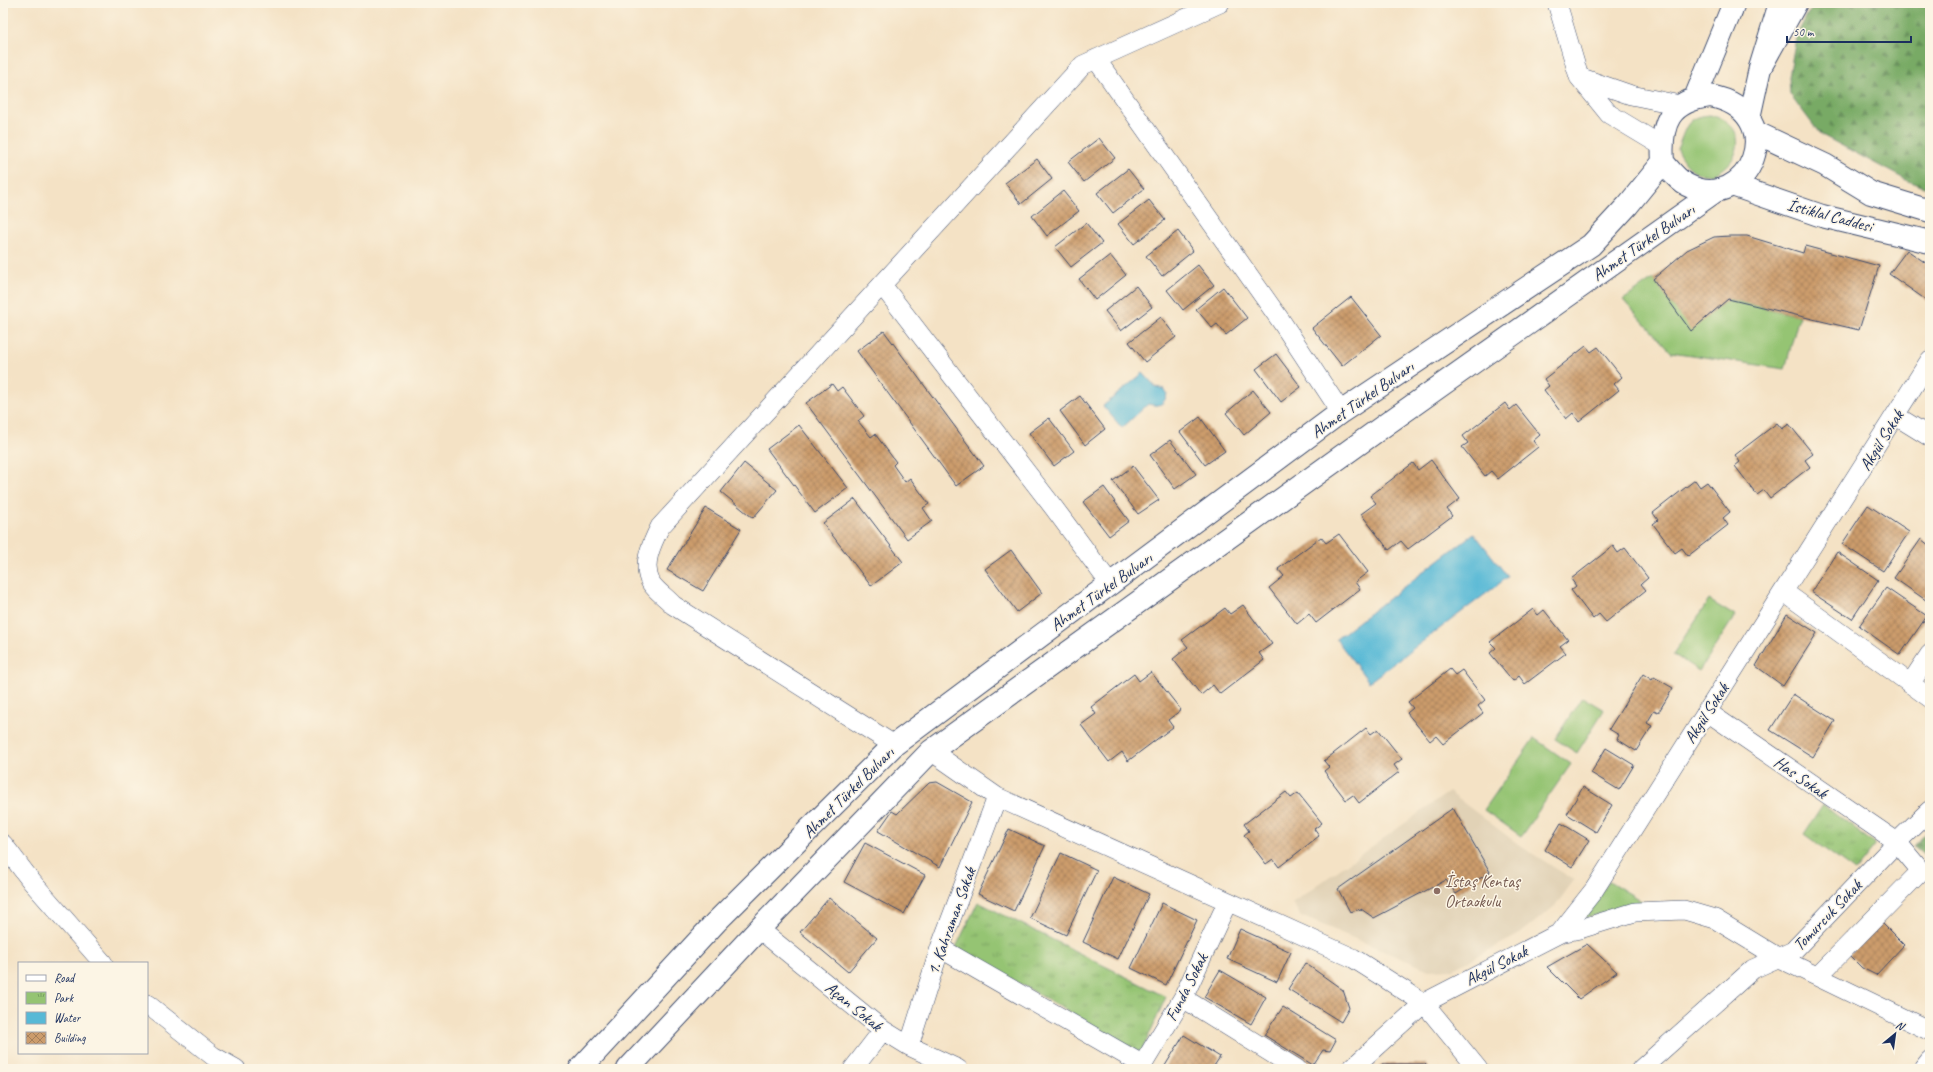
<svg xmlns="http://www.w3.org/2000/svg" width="1933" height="1072" viewBox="0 0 1933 1072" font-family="Caveat,sans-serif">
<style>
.built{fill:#e1d2b6}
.green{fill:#95c473;stroke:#587a68}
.forest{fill:url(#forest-firs);stroke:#4a6c62}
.park{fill:url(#park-tufts);stroke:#587a68}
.water{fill:#58b9d6;stroke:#3a749a}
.building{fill:url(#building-cross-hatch)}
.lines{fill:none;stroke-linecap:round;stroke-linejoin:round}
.minor-casing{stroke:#3c4a6d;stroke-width:20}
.secondary-casing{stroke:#3c4a6d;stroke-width:24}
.primary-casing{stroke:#3c4a6d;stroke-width:24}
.trunk-casing{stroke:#3c4a6d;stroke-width:24}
.minor{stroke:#fff;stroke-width:19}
.secondary{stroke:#fff;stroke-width:22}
.primary{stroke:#fff;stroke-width:22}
.trunk{stroke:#fff;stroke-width:22}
.education-dot{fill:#8d6e63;stroke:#fcf5e5;stroke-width:1.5}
.labels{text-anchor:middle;stroke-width:3;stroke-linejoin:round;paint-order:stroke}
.street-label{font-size:17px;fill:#1b2f5e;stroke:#fcf5e5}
.education-label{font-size:17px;fill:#785e54;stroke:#fcf5e5;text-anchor:start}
</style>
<defs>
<pattern id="forest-firs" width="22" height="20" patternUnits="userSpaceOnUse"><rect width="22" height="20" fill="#78aa65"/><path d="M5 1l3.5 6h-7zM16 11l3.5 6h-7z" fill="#628b56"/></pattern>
<pattern id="park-tufts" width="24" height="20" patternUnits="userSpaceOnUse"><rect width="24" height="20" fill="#95c473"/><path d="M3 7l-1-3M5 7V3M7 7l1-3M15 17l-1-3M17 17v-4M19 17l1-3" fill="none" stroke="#79a062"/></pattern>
<pattern id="building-cross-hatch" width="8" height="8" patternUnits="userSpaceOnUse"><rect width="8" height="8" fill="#cc9c6c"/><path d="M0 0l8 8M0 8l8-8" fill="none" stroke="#a5805c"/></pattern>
</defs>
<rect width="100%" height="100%" fill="#fcf5e5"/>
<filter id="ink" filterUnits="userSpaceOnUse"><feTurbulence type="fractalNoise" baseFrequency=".025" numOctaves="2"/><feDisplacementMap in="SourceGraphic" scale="8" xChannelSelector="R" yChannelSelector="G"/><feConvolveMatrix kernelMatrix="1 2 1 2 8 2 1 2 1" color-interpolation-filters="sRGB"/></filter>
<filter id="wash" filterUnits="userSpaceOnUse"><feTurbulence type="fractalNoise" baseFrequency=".012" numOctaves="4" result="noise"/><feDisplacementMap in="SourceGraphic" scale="16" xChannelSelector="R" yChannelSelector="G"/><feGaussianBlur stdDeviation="0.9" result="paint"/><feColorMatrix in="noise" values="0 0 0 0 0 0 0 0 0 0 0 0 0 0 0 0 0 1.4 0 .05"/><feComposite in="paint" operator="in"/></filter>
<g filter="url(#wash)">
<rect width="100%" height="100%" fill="#f4e2c5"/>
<path class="built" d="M1449,792L1522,847L1574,880L1556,905L1520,934L1453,969L1429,970L1301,916L1292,903Z"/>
<path class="green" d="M1709,115C1776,129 1708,217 1677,149C1686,129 1685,117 1709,115Z
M1653,279L1691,330L1728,299L1799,316L1785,369L1671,352L1623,300Z
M1709,600L1735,616L1699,671L1673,654Z
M1582,697L1604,710L1577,753L1555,739Z
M1534,738L1571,764L1521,836L1484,810Z
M1609,881L1643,902L1625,905L1585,919Z"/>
<path class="forest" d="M1819,3H1930V189L1910,182L1820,134L1790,94L1789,77L1796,37L1808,13Z
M1930,829V859L1914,846Z"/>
<path class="park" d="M1823,805L1876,845L1855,871L1804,834Z
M978,902L1166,997L1141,1053L956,947Z"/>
<path class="water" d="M1143,373L1156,387L1164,389L1167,394C1164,405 1159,407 1148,404L1122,428L1103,406Z
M1474,533L1508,577L1369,682L1336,639Z"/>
<g id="blocks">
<path class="building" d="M1099,138L1115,158L1084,182L1068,162Z
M1037,159L1052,179L1021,204L1005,183Z
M1128,169L1144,189L1113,213L1097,193Z
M1063,191L1079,211L1047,236L1032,216Z
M1149,200L1165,220L1134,244L1118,224Z
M1086,223L1102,243L1071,267L1055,247Z
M1178,231L1193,251L1162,276L1146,256Z
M1730,236H1747L1803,253L1805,246L1879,266L1859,330L1728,299L1691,331L1653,279L1687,250L1714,237Z
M1907,250L1930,266V300L1929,302L1889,274Z
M1110,255L1126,275L1095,300L1079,279Z
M1198,265L1214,285L1183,310L1167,290Z
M1136,286L1152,307L1121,331L1105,311Z
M1223,287L1247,318L1226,335L1217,324L1212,328L1196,309Z
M1351,297L1381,335L1342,366L1312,328Z
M1161,317L1176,337L1145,362L1129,342Z
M884,331L984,466L956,486L857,351Z
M1586,346L1591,352L1598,347L1622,377L1614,384L1619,390L1579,422L1573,413L1566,419L1544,390L1549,386L1544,379Z
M1276,354L1301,387L1281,402L1256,369Z
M832,384L837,391L842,387L864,416L858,421L871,437L875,434L896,462L893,465L905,482L910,478L929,504L923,508L932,521L907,539L806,403Z
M1253,390L1271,412L1244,435L1226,413Z
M1080,396L1105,429L1085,445L1060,411Z
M1505,403L1510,410L1516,405L1540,435L1533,441L1538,447L1498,479L1491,471L1485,476L1462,447L1468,443L1463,436Z
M1200,417L1225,451L1205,465L1180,432Z
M1049,418L1074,451L1054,466L1029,433Z
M1777,423L1782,429L1789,424L1813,454L1805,460L1810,467L1770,498L1764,490L1757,495L1735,466L1740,462L1735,455Z
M799,425L848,488L815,513L767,449Z
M1170,440L1196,474L1175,489L1150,455Z
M1431,460L1460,499L1447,509L1452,516L1408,549L1401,541L1389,550L1361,514L1376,503L1370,496L1413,463L1418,470Z
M744,463L777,490L753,518L721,492Z
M1133,466L1159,500L1138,514L1113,481Z
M1695,480L1700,487L1707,482L1730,512L1723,518L1728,525L1688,556L1682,548L1675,553L1653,524L1658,520L1653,513Z
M1104,487L1129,521L1109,536L1083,502Z
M855,499L903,562L871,586L823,523Z
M1868,505L1909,532L1883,571L1842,544Z
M706,508L741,529L703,591L667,570Z
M1339,534L1368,572L1355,582L1360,589L1316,623L1309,614L1297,624L1269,588L1284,576L1278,569L1321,537L1326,543Z
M1921,539L1930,546V603L1894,578Z
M1613,546L1618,553L1625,548L1648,578L1641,584L1646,590L1606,622L1599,614L1593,619L1571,590L1576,586L1571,579Z
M1011,550L1042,593L1017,612L985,569Z
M1837,552L1878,580L1852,619L1811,592Z
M1886,588L1927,616L1900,655L1859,626Z
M1243,605L1272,644L1259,653L1264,660L1220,694L1213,685L1201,695L1173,659L1188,647L1182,640L1225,608L1230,614Z
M1533,609L1538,615L1544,610L1568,640L1560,646L1566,653L1525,684L1519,676L1513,681L1490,653L1496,648L1490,642Z
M1787,614L1817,633L1783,686L1756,666Z
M1450,669L1455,675L1462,670L1485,700L1478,706L1483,713L1443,744L1436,736L1430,741L1407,713L1413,708L1408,702Z
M1151,672L1181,710L1168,720L1173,727L1128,761L1122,752L1109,762L1081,725L1096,714L1091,707L1134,674L1139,681Z
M1643,674L1652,680L1654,677L1673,688L1658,713L1654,711L1647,723L1652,726L1636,751L1617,739L1619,735L1609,729Z
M1793,694L1835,721L1813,757L1770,730Z
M1366,728L1371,734L1378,729L1402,759L1394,765L1399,772L1359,803L1353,795L1346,800L1324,771L1329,767L1324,761Z
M1606,748L1634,765L1619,790L1591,773Z
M937,782L972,802L940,867L878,831L892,811L897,814L929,783Z
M1583,787L1612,805L1596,832L1567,814Z
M1286,792L1291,798L1298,793L1322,823L1314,829L1319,836L1279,867L1273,859L1266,864L1244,835L1249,831L1244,824Z
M1453,808L1490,872L1456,894L1446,880L1374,918L1361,909L1350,912L1338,889Z
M1561,823L1589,840L1572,867L1545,850Z
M1009,829L1045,846L1014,911L978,894Z
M865,843L925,875L904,914L844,882Z
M1061,853L1097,870L1066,935L1030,918Z
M1113,877L1149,894L1118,959L1083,942Z
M829,898L877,938L848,972L800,932Z
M1162,903L1197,920L1166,985L1131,968Z
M1881,922L1904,945L1876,975L1862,968L1849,955Z
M1240,929L1291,952L1277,982L1227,959Z
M1587,944L1617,972L1579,999L1547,967Z
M1305,963L1343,990L1349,1008L1341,1022L1288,989Z
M1220,970L1266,997L1251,1024L1204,997Z
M1283,1007L1336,1040L1330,1051L1323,1050L1313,1065L1264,1035Z
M1184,1035L1220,1057L1212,1069H1163Z
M1382,1064H1425L1430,1069H1379Z"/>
</g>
</g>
<g filter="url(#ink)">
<use href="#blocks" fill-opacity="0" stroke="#3c4a6d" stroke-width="1"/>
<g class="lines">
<g class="minor-casing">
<path id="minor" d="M1557,3L1579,77L1609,114L1662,146
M1096,59L1281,321L1341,412
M1579,77L1631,95L1680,105
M882,285L1054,508L1111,585
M1896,416L1930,437
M1784,592L1930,698
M1910,684L1930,654
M1706,711L1897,842L1921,871L1818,976
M894,745L673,605C667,598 656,591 651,583C641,565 652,543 660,527L1083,65L1220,3
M931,751L997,797L1353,958L1424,1003L1478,1069
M3,844L32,882L103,963
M759,929L883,1030L909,1046L958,1069
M1560,933L1580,929L1635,912L1684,910L1715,919L1779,958L1930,1031
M940,948L1143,1065
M1183,998L1297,1069
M147,1004L213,1056L236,1069
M909,1046L940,948L997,797
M853,1069L883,1030
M1140,1069L1183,998L1227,903
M1351,1069L1424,1003L1560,933L1594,890L1930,360
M1641,1069L1753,969L1793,951L1897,842L1930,810
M1923,1069L1930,1060"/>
</g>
<g class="secondary-casing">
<path id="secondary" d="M1755,132L1825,165L1871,193L1930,211
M1732,185L1822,216L1930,242"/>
</g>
<g class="primary-casing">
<path id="primary" d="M1710,96C1794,112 1748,217 1687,185C1677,180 1670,170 1663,162C1660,123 1669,101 1710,96Z
M1695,98L1734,3
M1749,118L1760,68L1780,3
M580,1069L716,922L894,745L1341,412L1591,245L1628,205L1663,162
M628,1069L759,929L931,751L1385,425L1717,190"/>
</g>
<g class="trunk-casing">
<path id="trunk" d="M1731,11L1732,3
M1760,68L1796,3"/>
</g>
<use href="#minor" class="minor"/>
<use href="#secondary" class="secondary"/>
<use href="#primary" class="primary"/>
<use href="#trunk" class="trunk"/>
</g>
</g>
<circle class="education-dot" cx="1437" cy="891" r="4"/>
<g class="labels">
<g class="street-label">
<text transform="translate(1830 215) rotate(15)" y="6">İstiklal Caddesi</text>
<text transform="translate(1643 242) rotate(-35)" y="6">Ahmet Türkel Bulvarı</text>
<text transform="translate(1362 399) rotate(-35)" y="6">Ahmet Türkel Bulvarı</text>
<text transform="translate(1881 440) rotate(-58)" y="6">Akgül Sokak</text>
<text transform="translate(1101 591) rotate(-36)" y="6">Ahmet Türkel Bulvarı</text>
<text transform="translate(1706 713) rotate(-57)" y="6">Akgül Sokak</text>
<text transform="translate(1801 777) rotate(35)" y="6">Has Sokak</text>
<text transform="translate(848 792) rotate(-45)" y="6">Ahmet Türkel Bulvarı</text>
<text transform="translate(1827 915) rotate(-46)" y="6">Tomurcuk Sokak</text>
<text transform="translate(951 921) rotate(-70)" y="6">1. Kahraman Sokak</text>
<text transform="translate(1496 965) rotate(-27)" y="6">Akgül Sokak</text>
<text transform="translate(1186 987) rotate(-63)" y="6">Funda Sokak</text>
<text transform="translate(854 1006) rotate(39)" y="6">Açan Sokak</text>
</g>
<g class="education-label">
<text x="1445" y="887">İstaş Kentaş<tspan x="1445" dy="20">Ortaokulu</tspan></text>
</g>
</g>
<rect width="1933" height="1072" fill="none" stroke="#fcf5e5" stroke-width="16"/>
<rect x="18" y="962" width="130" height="92" fill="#fcf5e5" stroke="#a2a6af"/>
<rect x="26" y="975" width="20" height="6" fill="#ffffff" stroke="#a2a6af"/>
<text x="54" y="982" font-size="12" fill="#1b2f5e">Road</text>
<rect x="26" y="992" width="20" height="12" fill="url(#park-tufts)" stroke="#a2a6af"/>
<text x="54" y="1002" font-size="12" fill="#1b2f5e">Park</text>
<rect x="26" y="1012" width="20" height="12" fill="#58b9d6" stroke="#a2a6af"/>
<text x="54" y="1022" font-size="12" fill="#1b2f5e">Water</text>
<rect x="26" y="1032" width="20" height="12" fill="url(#building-cross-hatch)" stroke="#a2a6af"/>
<text x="54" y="1042" font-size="12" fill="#1b2f5e">Building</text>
<g transform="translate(1895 1034) rotate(29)" stroke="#fcf5e5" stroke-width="3" paint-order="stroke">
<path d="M0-3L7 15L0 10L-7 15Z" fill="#1b2f5e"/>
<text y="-6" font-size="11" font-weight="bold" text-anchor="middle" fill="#1b2f5e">N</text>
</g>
<path d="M1787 36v6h124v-6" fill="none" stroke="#1b2f5e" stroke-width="2"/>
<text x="1793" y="36" font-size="12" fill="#1b2f5e" stroke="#fcf5e5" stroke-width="3" paint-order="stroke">50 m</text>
</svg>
